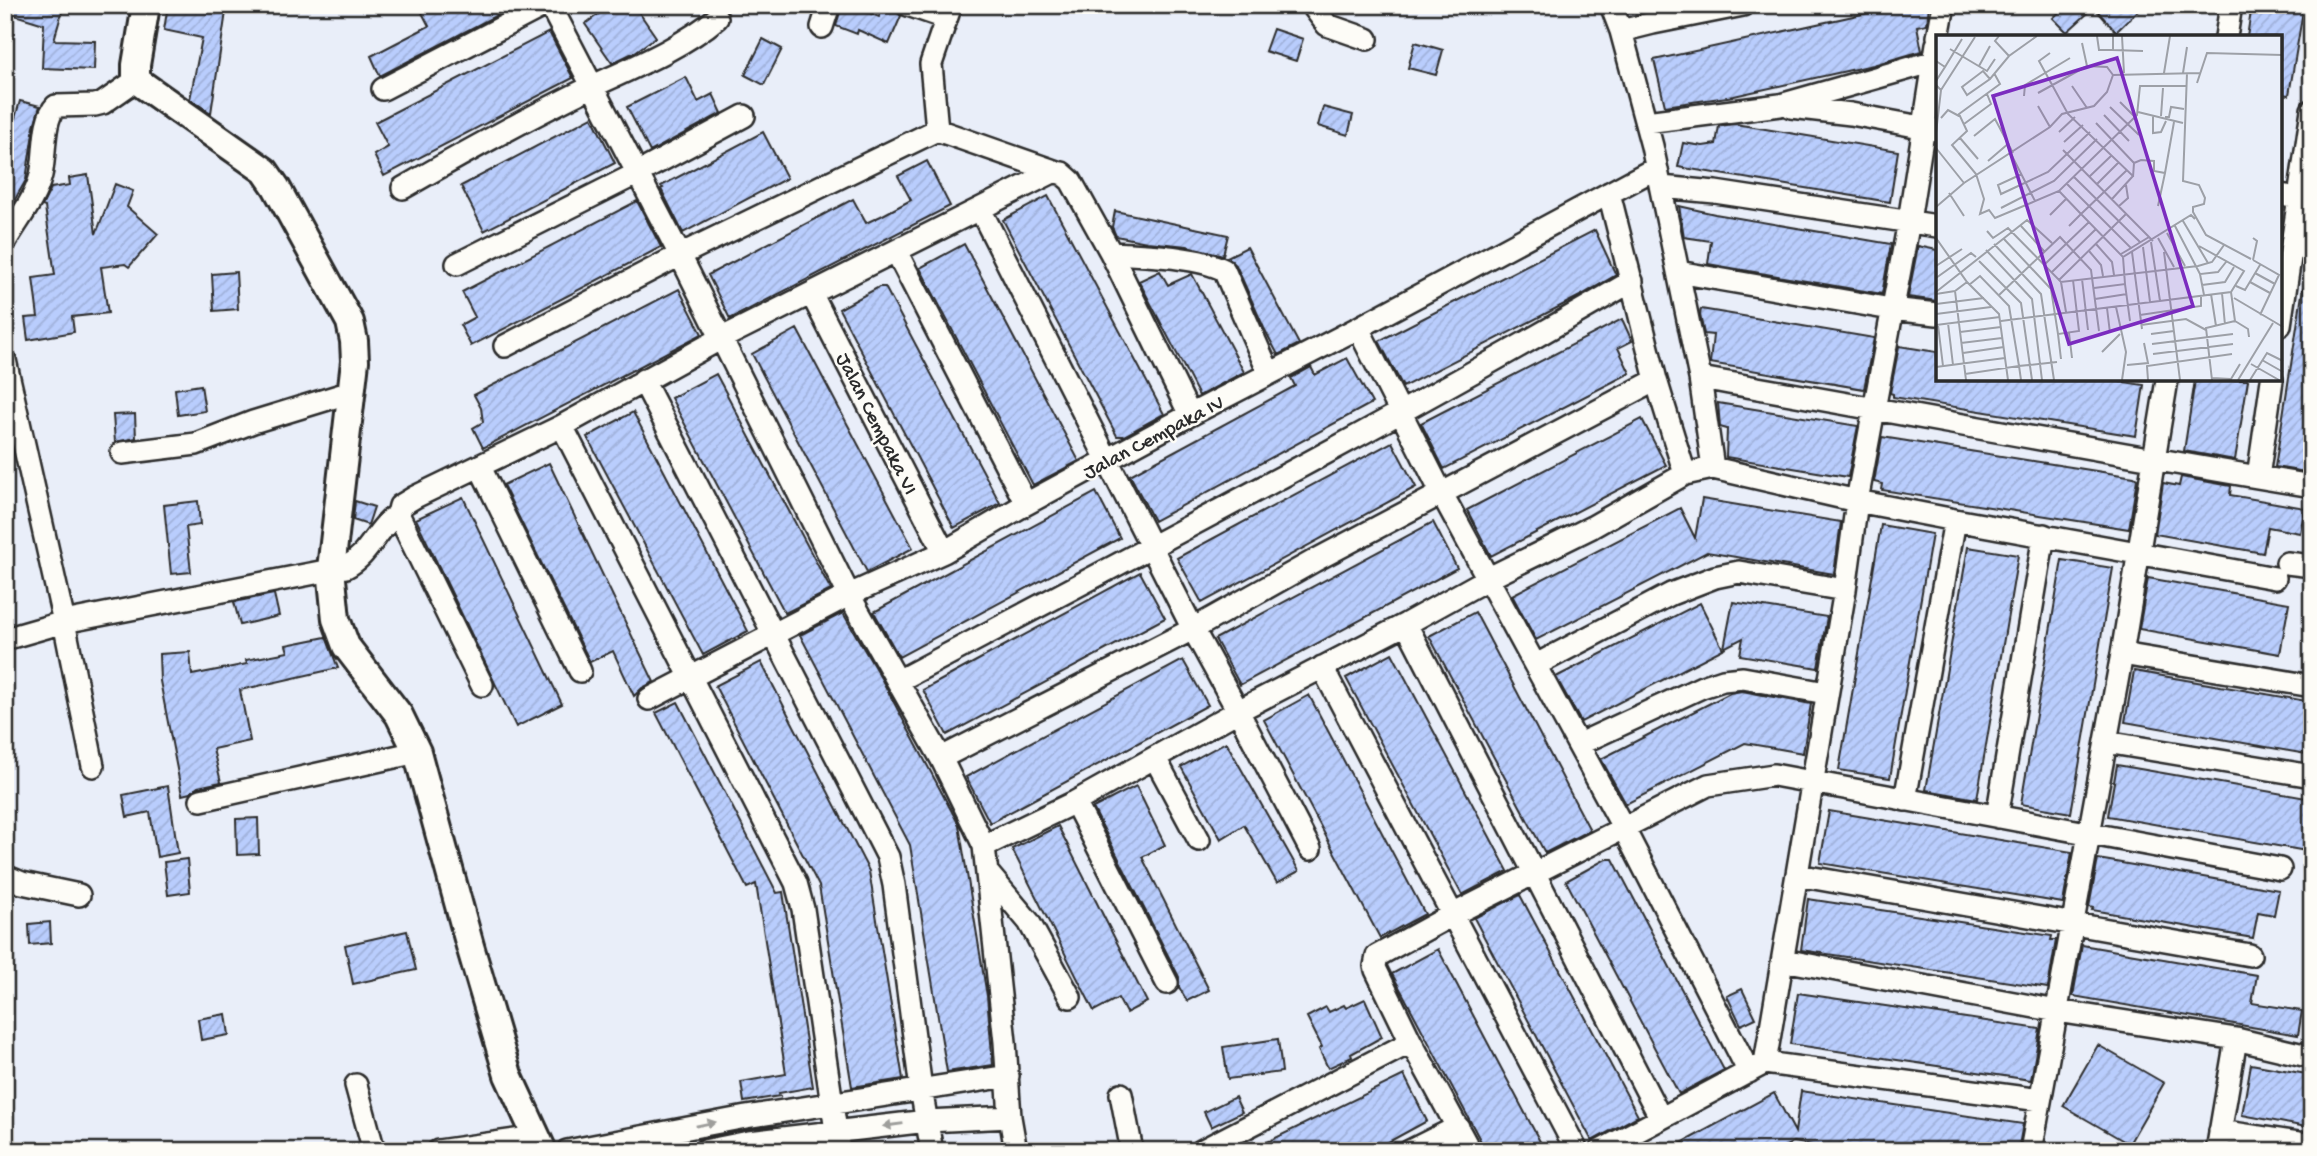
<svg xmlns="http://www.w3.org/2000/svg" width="2317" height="1156" viewBox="0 0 2317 1156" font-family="'Gochi Hand',sans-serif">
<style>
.building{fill:url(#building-hatch);stroke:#2b2b2b;stroke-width:2}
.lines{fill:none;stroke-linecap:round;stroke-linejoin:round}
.minor-casing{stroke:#2b2b2b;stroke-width:26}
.tertiary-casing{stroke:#2b2b2b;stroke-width:32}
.minor{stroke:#fdfcf7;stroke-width:21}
.tertiary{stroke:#fdfcf7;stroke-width:26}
.oneway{fill:#9e9e9b}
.labels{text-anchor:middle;stroke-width:5;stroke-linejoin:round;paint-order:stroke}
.street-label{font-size:21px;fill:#2b2b2b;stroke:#fdfcf7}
.inset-road{fill:none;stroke:#9da0a7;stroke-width:2}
.view{fill:#7b2cbf;fill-opacity:0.15;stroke:#7b2cbf;stroke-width:3.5}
.inset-edge{fill:none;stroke:#2b2b2b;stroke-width:3.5}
</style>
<defs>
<pattern id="building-hatch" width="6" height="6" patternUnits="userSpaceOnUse" patternTransform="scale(1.75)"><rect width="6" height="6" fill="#b9cdfd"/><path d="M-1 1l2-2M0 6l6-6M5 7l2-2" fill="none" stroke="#9fb0d9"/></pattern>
</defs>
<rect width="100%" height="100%" fill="#e9eef9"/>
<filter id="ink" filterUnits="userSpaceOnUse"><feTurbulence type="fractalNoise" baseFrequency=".0143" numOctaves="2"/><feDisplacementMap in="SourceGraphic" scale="14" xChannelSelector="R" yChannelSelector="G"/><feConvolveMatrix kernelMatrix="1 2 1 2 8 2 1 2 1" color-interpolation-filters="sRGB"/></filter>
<g filter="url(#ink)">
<path class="building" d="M5,5H64L54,40L95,41L94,70L42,68L44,24L5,12Z
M168,5H227L211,113L190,99L202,38L164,30Z
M418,5H492L497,15L380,76L371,56L429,26Z
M611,5H634L656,37L635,52L612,63L585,24Z
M842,5H850L879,17L883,6L897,12L901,16L889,44L858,30L857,34L836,26Z
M1903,5H1929L1927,24L1917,26L1922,51L1873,65L1734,96L1665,106L1654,60Z
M2067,5H2080L2087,14L2067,32L2053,18Z
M2092,5H2144L2116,32Z
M2252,5H2304L2289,95L2280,94V37H2247Z
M1273,29L1303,39L1296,61L1265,51Z
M549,32L573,78L384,176L374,155L388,147L375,122Z
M763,39L782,49L764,85L745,75Z
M1415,42L1443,50L1436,75L1408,68Z
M686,77L698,102L713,94L722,113L650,152L627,107Z
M20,101L40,106L34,126L26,180L5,217V177L10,162L5,161V122L13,125Z
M1323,107L1353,115L1348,135L1318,126Z
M592,117L615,163L484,231L461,186Z
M1735,124L1898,151L1890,202L1678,167L1683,143L1703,146L1716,144L1719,126Z
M763,132L787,178L683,233L661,189L663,188L661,186Z
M927,161L950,206L730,319L708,275L853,199L866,223L881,216L911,200L898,176Z
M88,175L96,234L115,184L133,191L127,207L158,234L129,267L125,264L101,267L108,313L72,317L74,332L28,340L25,318L38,317L33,278L55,275L45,207L42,206L51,188L70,185L69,178Z
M1048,196L1164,414L1124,436H1117L1003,220Z
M637,201L661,247L471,346L460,325L475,317L462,292Z
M1679,206L1715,214L1891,244L1882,294L1708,264L1711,241L1684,237Z
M1115,211L1228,235L1223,255L1187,246L1147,242L1116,236L1112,227Z
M1595,230L1616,275L1580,296L1403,387L1379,341Z
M964,244L1079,461L1033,485L920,268Z
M1918,246L1937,250V301L1908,297Z
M1247,247L1299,344L1278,355L1264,328L1236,265L1227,257Z
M1160,271L1168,285L1192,274L1244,372L1199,396L1139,281Z
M236,272L238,309L214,311L212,274Z
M879,287H885L1000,503L954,528L839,309Z
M2303,288L2312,289V473L2275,467Z
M679,289L702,334L483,448L473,428L483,422L481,408L474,395Z
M1701,309L1874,338L1864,389L1710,363L1713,335L1704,334L1700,315Z
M1622,319L1632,341L1618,348L1630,373L1444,469L1421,423Z
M797,329L913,548L867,572L752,354Z
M1899,346L1937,352V380H2111L2144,385L2136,436L1893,397V394L1890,393Z
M1347,358L1372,403L1154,521L1130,475L1295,386L1291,378L1311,367L1315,375Z
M716,374L831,590L785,613L671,398Z
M2195,380H2248L2235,460L2184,451Z
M201,385L205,411L178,415L175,389Z
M1718,403L1858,426L1848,477L1726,457L1727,429L1720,427Z
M633,412L748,631L703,655L587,437Z
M135,414L136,438L115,442L113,415Z
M1642,419L1666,465L1491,556L1467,510Z
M1882,437L2134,477L2137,479L2129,529L1882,490L1883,484L1874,482Z
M1392,442L1416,487L1202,603L1177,558Z
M549,463L654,682L642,688L634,696L613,651L590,662L503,485Z
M2181,477L2231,486L2230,495L2305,508L2300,533L2268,527L2263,553L2155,534L2163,483L2179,486Z
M1096,492L1120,538L899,657L874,612Z
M463,497L562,704L516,727L416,519Z
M1702,499L1841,522L1834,574L1707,552L1536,640L1512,595L1680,508L1695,538Z
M198,501L200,525L186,527L191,572L171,574L164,505Z
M355,501L374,507L368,525L353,520Z
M1433,522L1457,568L1240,685L1215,639Z
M1881,525L1932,534L1890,778L1839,770Z
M1968,547L2018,555L1977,799L1926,790Z
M2062,560L2113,568L2071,813L2021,804Z
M1140,572L1165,618L947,735L923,690Z
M2148,578L2289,603L2280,654L2139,629Z
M274,594L279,616L240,625L234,602Z
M1733,602L1827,617L1818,668L1740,655L1743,638L1724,648Z
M1700,603L1723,649L1581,722L1556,677Z
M1475,612L1590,830L1545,853L1429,636Z
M843,613L882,680L959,825L987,996L993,1065L947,1072L910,845L800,635Z
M326,637L338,668L240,690L250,741L213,749L221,782L198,787L190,793L182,795L160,681L159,654L190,652L192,675L247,664L246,660L288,652L286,645Z
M1392,653L1508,871L1462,895L1346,678Z
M1183,660L1208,705L990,823L966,777Z
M761,662L869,871L903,1079L852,1087L819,886L715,686Z
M2134,671L2312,702V755L2125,722Z
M1742,691L1811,704L1803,753L1745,743L1626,804L1601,759L1730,693Z
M1309,695L1425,914L1380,938L1264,720Z
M678,702L777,893L783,892L813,1087L779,1093L780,1096L744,1102L741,1082L786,1074L756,884L747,888L656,713Z
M1226,742L1299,871L1277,883L1244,825L1221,839L1181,767Z
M2117,765L2312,799V852L2108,816Z
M168,786L178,853L157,857L150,812L127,817L123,795Z
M1136,786L1165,845L1142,857L1209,990L1187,1001L1179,987V977L1093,808Z
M1829,811L2072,852L2063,903L1820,863Z
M258,818L259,854L237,855L236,819Z
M1058,826L1147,1002L1126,1013L1118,998L1094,1011L1012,849Z
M187,859L190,892L168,895L164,862Z
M1606,859H1613L1724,1070L1679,1094L1566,881Z
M2098,859L2279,890L2274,915L2258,912L2253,938L2092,910L2093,908L2089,907Z
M1520,895L1638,1116L1592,1141L1474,918Z
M1808,899L2052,936L2051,940H2056L2048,988L1801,950Z
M50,922L51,943L30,945L29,924Z
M407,931L416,970L353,984L345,945Z
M2082,945L2257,975L2252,1003L2302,1011L2298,1035L2073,996Z
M1438,949L1508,1081L1545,1151H1486L1404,996L1392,974Z
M1742,989L1756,1018L1741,1025L1727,996Z
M1798,993L2040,1029L2031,1080L1790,1044Z
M1365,999L1382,1037L1351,1054L1352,1057L1328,1068L1319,1049L1322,1047L1307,1017L1326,1007L1329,1012L1344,1005L1346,1008Z
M226,1014L229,1035L201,1040L198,1019Z
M1278,1039L1282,1072L1228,1079L1223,1047Z
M2098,1045L2164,1083L2129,1144L2063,1106Z
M2251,1064L2312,1075V1128L2242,1115Z
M1404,1075L1427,1121L1383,1145L1371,1151H1249Z
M1801,1091L2023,1124L2018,1151H1851L1793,1142L1777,1151H1667L1774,1093L1795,1132Z
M1235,1097L1242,1112L1211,1127L1204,1112Z"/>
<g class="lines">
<g class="minor-casing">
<path id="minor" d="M550,5L680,255L849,595L941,758L984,846L1005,1042L1010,1117L1016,1151
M908,5L946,18
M951,5L931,64L937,130L1057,172
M1312,5L1327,25L1367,39
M822,27L829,5
M1621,31L1653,23L1743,5
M1938,37L1944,5
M2226,37L2231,5
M383,89L545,5
M1791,107L1851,114L1937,130
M1646,122L1780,105L1935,61
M1661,187L1715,192L1937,226
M403,188C464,153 527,118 591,87C632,68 683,47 717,18
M1609,193L1656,380
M2280,195L2312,200
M980,209L1193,629L1238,711L1075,802L984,846
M5,242C18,219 35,200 41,175C46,155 42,120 56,106L95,105L103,103L136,80
M896,251L1026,504
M1111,253C1141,255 1198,256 1224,270L1269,373
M457,264L638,173L744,116
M1678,272L1891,309L1937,314
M812,295L944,552
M2280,325L2312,110
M1358,328L1442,494L1623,827L1749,1072
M505,346L680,255L937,130
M5,360L64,622L93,766
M1700,378C1904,413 2107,453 2312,486
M643,380L888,857L894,885L921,1089L932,1151
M562,426L796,883L803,909L839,1151
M122,453L196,444L253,422L351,392
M480,467L580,671
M1713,468L1857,501L1955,520
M2258,477L2272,380
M398,514L482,685
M2287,563L2312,566
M1406,624L1660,1117
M5,639L64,622L346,567C370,555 376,528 398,514L400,506L415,497L562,426L720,339L1053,172L1062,173L1071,181L1111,253L1190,415
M2122,654L2312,686
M1536,665L1671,594L1715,577L1739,572L1845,590
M1322,667L1577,1151
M898,681C1144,550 1392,422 1632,281
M649,699L849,595L944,552L1026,504L1190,415L1358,328L1656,168
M2106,742L2312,776
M1579,744L1702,687L1723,680L1743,678L1826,693
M941,758L1193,629L1314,561L1656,380L1685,474
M1155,758L1199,840
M201,800L417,752
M1905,800L1955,520L2275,578
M1075,802L1167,983
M1997,817L2044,535
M1310,849L1238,711L1406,624L1489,578L1592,527L1685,474L1713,468L1700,378L1652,146L1621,31L1611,5
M987,872L1029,922L1070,997
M1797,875L2250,955
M5,876L22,883L79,895
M1783,960L2057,1011L2236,1039L2217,1151
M2236,1039L2312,1057
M1765,1063L2040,1100
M356,1085L374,1151
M1121,1094L1132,1151
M2220,1131L2312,1145
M438,1151L536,1137
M567,1151L746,1117L1008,1076
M704,1151L749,1142L927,1121L1010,1117
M1201,1151L1411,1042
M1410,1151L1458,1127
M1470,1151L1411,1042L1376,970L1375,966L1377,956L1452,915L1708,785L1774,775L2280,869
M1600,1151L1765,1063L1845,590L1857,501L1909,221L1937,44
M2031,1151L2122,654L2167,380"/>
</g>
<g class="tertiary-casing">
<path id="tertiary" d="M146,5L136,65V80L265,171L276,187L350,322L354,341L355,361L331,569L336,619L346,646L399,715L417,752L470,946L508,1075L543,1151"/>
</g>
<use href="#minor" class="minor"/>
<use href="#tertiary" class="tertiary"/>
</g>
<defs><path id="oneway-solid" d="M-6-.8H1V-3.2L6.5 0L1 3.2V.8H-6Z" transform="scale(1.75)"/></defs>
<g class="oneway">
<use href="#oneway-solid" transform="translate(706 1124) rotate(-11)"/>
<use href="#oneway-solid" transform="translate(893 1125) rotate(172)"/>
</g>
</g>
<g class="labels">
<g class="street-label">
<text transform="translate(878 423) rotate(63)" y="7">Jalan Cempaka VI</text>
<text transform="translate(1153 436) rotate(-28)" y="7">Jalan Cempaka IV</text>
</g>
</g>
<g transform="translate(1936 35)">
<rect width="346" height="346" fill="#e9eef9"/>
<path class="inset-road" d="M63,1L59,6L73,21M161,1L163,15H177M177,1V15L207,16M186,1L188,38M146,8L151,31L171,32L177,40M14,14L51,36L59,24M114,18L103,26L132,79L197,141L176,164M0,26L9,32L0,46M43,31L54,11M9,32L26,4M58,38L64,49L23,79L31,96L16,110L40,139L48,164L44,179L53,175L59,183L123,156L201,80L204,51H250M228,38L234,1M247,38L251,12M251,38L247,146L263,150L269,163L268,169L257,172V177L270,200L315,224M54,44L47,36L26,52L31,60L54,44L73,21L101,1M261,48L271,18L347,20M0,50L5,55L0,98M136,51L151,73M5,55L39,2M102,58L151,31M88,61L89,50L134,23M184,67L199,82M102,71L114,92M174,72L203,100M202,77L247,88M168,80L193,106M217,80V98L225,97L230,86M225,81L227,53M229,82H233L235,72L248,74M5,83L12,75L23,81M160,88L198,128M28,89L55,69L51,59M123,97L139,82M38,101L59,84L77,118M24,103L42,124M128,107L147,90M0,113L28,148M127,115L217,206M75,119L99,166M52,126L73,108M86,139L62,150L65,159L112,137L154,97M137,141L204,207M153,142L176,120M197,142L198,128L205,125L218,126V136L229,138L238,87M131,149L195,213L185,219M161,149L183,127M123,156L145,179L191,135M13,158L28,181M183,171L192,163L190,150M222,171L229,138M0,172L28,148L114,92L126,79L158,71L171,57L177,40L264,38M65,173L118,146L161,104M114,180L130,164M247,186L272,228M85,191L108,216M133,191L145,179L187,222L255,180L259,184M239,191L264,239M51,196L57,203L72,193L125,247L262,231L276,227L288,210M231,198L249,231M0,203L31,247L63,279L72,345M67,203L115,254L122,299M222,203L238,232M317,203L321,206L317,225M215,207L224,266M58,209L105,259L118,345M160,209L176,227L178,240M207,212L214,267M195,213L213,202M50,215L96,264L106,345M153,216L165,230L167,241M196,217L206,294M228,217L244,345M187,222L189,249M317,225L343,240L324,280M43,226L85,268L96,345M108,230L153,187M0,231L26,214M116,237L160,194M319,238L339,249M0,243L35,218L40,222M146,244L152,295M123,245L190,179M125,247L130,277M314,247L334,258M266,250L289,247L298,232M300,251L309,255L324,230M158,253L189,249L194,286M19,256L30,345M0,257L91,185L116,208M286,258L289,290M0,259L19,256L31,247M275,259L280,291M268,260L264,239L282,237L290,227M62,261L124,202L155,235L163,296M298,263L347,292M159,264L191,259M0,269L48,263M180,272L190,317L186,345M171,273L174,298M0,279L55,272M204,280L265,271V261M65,286L295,257L308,236L263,211M299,286L312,294L313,302M12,288L17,330M0,290L64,282M2,290L7,331M205,290L250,284L270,295M24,297L65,292M133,298L136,323M215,299L238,296M25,308L66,303M216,309L297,299M166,317L184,299M27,318L68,312M217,319L297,309M125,324L122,299L143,296L137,245M326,325L347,337M315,329L343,345M191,330L212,328L208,308M0,332L69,323M29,339L83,331L73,271L44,241L33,250M276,343L295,344L304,329M85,345L83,331L121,327M212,345L211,331L296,319M276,345L270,293L299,286L295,257M302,345L337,288M314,345L331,318L347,326"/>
<path class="view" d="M181,23L257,271L133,309L57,61Z"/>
<rect width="346" height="346" class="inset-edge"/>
</g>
<rect width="2317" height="1156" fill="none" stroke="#fdfcf7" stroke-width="28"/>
<rect x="14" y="14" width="2289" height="1128" fill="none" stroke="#2b2b2b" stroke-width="2.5" filter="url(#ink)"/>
</svg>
